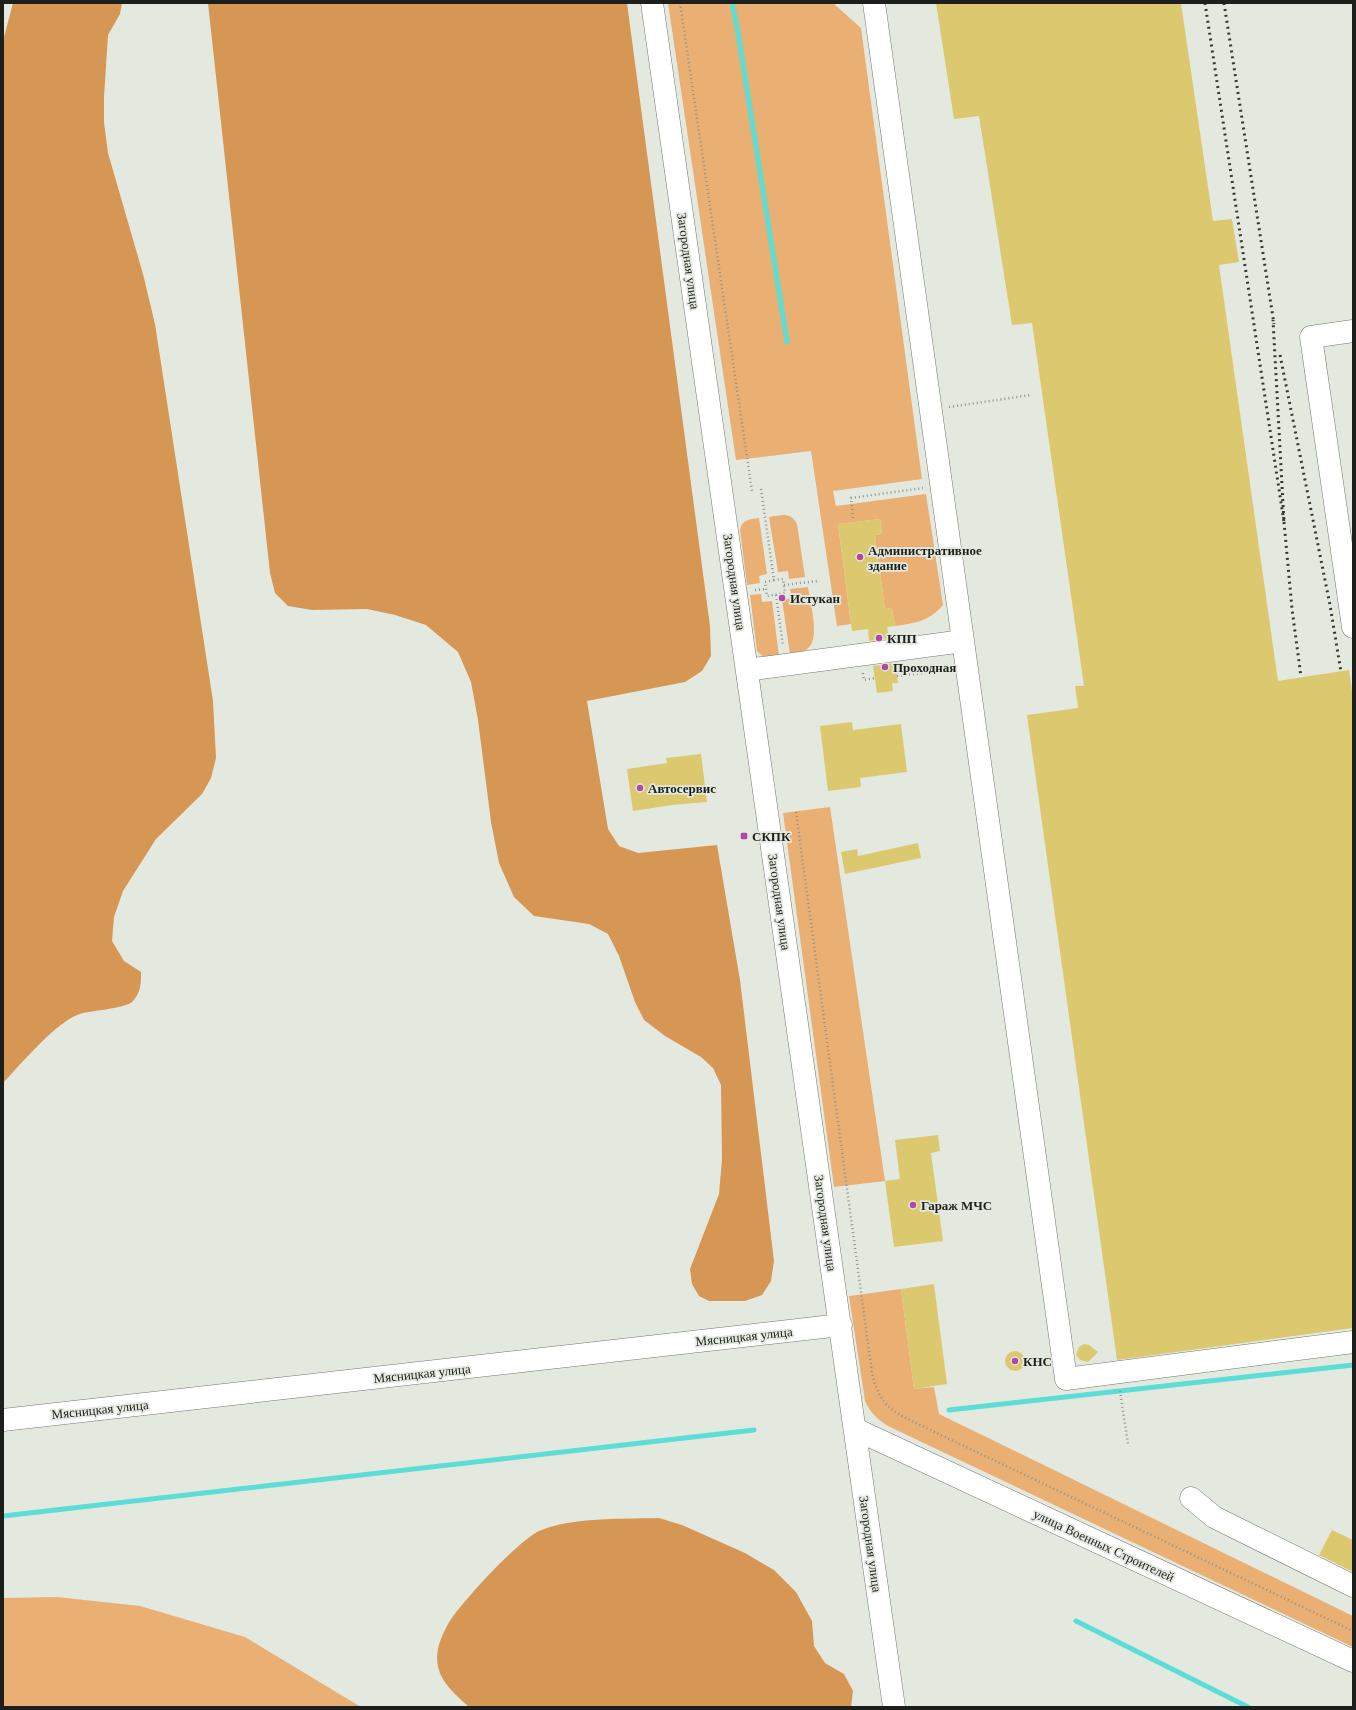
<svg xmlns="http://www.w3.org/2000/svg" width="1356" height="1710" viewBox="0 0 1356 1710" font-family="'Times New Roman',serif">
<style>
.green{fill:#e9af73}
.forest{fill:#d79754}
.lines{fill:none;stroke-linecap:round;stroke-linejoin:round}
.stream{stroke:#5cddd6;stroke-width:5}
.building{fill:#dcc86e}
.minor-casing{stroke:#73776f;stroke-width:23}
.path{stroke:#8e928b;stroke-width:2.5;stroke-dasharray:1 3;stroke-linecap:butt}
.minor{stroke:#fff;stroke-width:22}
.rail{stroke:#363935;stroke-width:3;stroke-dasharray:2 4;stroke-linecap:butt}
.poi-dot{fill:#b447a6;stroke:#e4e9e0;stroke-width:1.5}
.labels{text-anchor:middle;stroke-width:3.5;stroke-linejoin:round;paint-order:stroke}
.street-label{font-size:13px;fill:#1d1f1c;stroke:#e4e9e0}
.poi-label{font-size:13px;font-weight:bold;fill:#1d1f1c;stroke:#e4e9e0;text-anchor:start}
</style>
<rect width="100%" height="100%" fill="#e4e9e0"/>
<path class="green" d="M668,3H833L861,28L922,479L833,491L836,506L926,494L943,605C930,621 915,623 895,626L892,608L885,609L875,535L882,534L880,519L838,524L851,624L837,626L811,451L736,460Z
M782,515C790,515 793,517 797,524L805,577L789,579L788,571L778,572L769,517Z
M759,518L767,574L759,576L760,583L747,585L740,530C742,520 749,519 759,518Z
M808,587C810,601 819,635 810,646C806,652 797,653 790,654L782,600L792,598L790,589Z
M761,594L762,602L772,601L779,656L765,658L757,651L750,595Z
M830,807L885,1181L834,1187L783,813Z
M901,1289L914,1389L934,1387L939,1414L1353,1616V1647L890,1427C878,1420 871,1414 865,1401L849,1296Z
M57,1597L140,1606L245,1637L361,1707H3V1598Z"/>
<path class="forest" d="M13,3H122L120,14L108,35L104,97V122L108,153L143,274L155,324L213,701L216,758L211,778L202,794L156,839L123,891L114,917L112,941L124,961L141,972C141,983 141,992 133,1001C126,1009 92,1010 80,1014C57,1021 21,1064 3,1083V41Z
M208,3H627L710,626L711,656L702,671L685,682L587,701L608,829L619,846L638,853L717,845L740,980L774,1261L771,1281L762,1295L745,1301H709L699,1296L692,1284L690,1269L719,1194L722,1159L721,1085L713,1068L701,1057L665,1036L644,1020L635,1002L619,956L608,934L589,924L534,916L514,897L499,863L491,822L478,720L471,682L458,652L426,625L395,615L367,609L312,610L288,606L275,593L270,573Z
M659,1518L682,1525L745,1553L774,1570L796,1592L812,1621L814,1646L825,1663L844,1674L853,1691L851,1707H469C457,1696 442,1684 438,1667C435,1652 440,1639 447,1626C457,1606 519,1540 539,1531C571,1517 624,1519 659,1518Z"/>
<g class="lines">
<path class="stream" d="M732,3L738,33L787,342
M949,1410L1353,1365
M3,1516L754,1430
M1076,1621L1248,1707"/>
</g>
<path class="building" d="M936,3H1181L1213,221L1232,219L1239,262L1219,265L1278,681L1349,670L1353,698V1328L1117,1360L1027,715L1078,708L1075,686H1084L1032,323L1012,325L979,116L954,119Z
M880,519L882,534L875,535L885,609L892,608L895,626L887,627L889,638L869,641L868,629L852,631L838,524Z
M895,663L898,683H892L893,691L877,693L873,666Z
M852,722L853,730L901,724L907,772L860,778L861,787L828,791L820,726Z
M701,754L707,802L672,805L633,811L627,769L667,763L666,758Z
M918,843L921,858L845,874L841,852L857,849L858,856Z
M938,1135L940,1151L931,1153L943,1241L894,1247L885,1181L900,1179L895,1140Z
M934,1284L947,1384L914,1389L901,1289Z
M1084,1344L1089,1345L1098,1352L1088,1362L1080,1360L1076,1355L1079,1347Z
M1005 1361a10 10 0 1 1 20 0a10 10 0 1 1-20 0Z
M1332,1530L1353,1540V1572L1319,1555Z"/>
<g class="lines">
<g class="minor-casing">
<path id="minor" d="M652,3L894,1707
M874,3L1066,1379L1353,1342
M1353,331L1311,337L1353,627
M747,670L963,641
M3,1420L841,1325
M855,1429L1353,1661
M1191,1498L1214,1517L1228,1524L1353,1586"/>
</g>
<path class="path" d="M680,3L752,491
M949,407L1031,395
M761,489L774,580L765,582L767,596L785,593L783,579L774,580
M853,518L851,498L923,488
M784,585L818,581
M755,590L766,589
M776,595L783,646
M863,673L864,680L875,678
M897,676L949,670
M796,812L872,1373C881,1410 895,1412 926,1428L1353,1631
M1120,1391L1128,1444"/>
<use href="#minor" class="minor"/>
<path class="rail" d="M1205,3L1284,522L1273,320
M1224,3L1274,324
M1280,355L1330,605L1341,672
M1284,522L1292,609L1301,677"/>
</g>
<g class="poi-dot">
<circle cx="860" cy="557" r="4"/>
<circle cx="782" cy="598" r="4"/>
<circle cx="879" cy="638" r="4"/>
<circle cx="885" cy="667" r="4"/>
<circle cx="640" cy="788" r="4"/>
<rect x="740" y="832" width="8" height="8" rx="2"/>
<circle cx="913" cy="1205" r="4"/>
<circle cx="1015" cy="1361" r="4"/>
</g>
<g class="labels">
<g class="street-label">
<text transform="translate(689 261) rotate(82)" y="5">Загородная улица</text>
<text transform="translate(735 582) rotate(82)" y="5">Загородная улица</text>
<text transform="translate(780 902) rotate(82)" y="5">Загородная улица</text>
<text transform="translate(826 1223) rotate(82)" y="5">Загородная улица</text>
<text transform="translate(744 1336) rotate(-6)" y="5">Мясницкая улица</text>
<text transform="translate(422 1373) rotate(-6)" y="5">Мясницкая улица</text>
<text transform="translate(100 1409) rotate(-6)" y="5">Мясницкая улица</text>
<text transform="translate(871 1544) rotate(82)" y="5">Загородная улица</text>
<text transform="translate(1104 1545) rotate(25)" y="5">улица Военных Строителей</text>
</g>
<g class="poi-label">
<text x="868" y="555">Административное<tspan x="868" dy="15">здание</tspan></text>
<text x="790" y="603">Истукан</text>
<text x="887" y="643">КПП</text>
<text x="893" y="672">Проходная</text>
<text x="648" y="793">Автосервис</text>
<text x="752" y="841">СКПК</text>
<text x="921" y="1210">Гараж МЧС</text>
<text x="1023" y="1366">КНС</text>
</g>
</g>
<rect width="1356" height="1710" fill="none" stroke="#1d1f1c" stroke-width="8"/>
</svg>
